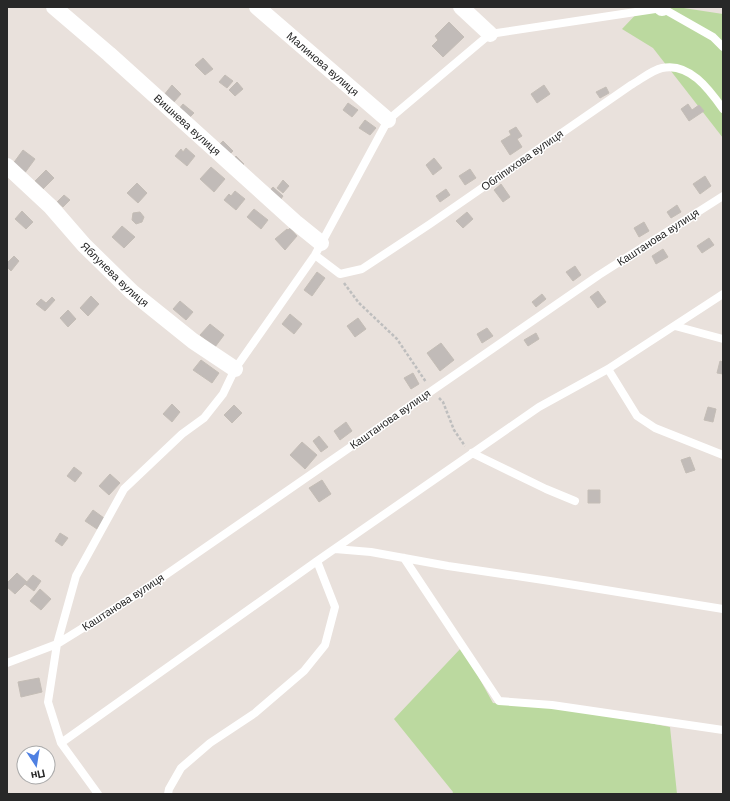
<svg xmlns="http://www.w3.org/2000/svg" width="730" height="801" viewBox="0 0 730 801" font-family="Arial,sans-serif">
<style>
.green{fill:#bbd99f}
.building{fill:#c1bbb8;stroke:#c4bdb6}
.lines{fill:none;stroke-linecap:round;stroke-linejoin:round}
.path{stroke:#bebebe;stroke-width:2.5;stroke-dasharray:3 2;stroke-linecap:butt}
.lane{stroke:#fff;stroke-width:8}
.street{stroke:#fff;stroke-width:16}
.labels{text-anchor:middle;stroke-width:3;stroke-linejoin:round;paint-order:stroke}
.street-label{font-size:11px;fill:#282828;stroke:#fff}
</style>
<rect width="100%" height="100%" fill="#e9e1dc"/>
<path class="green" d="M643,7H677L723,14V138L653,48L622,29Z
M462,647L493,703L586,711L670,727L677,794H452L453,792L394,719Z"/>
<path class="building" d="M449,22L464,37L443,57L432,46L438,40L435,36Z
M203,58L213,69L205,75L195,65Z
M225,75L233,81L227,88L219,82Z
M237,82L243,89L235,96L229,90Z
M172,85L181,94L173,103L164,95Z
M544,85L550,94L537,103L531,94Z
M606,87L609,93L600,98L596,92Z
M348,103L358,110L352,117L343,110Z
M183,104L194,113L188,119L178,110Z
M688,104L692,110L699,105L704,111L689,121L681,109Z
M365,120L376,128L370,135L359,128Z
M516,127L522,136L517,139L522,147L510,155L501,141L511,135L509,131Z
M223,141L233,151L225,159L215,149Z
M186,148L195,156L187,166L175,156L181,149L183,152Z
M23,150L35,159L24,174L12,165Z
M236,156L244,164L238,170L230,163Z
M434,158L442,168L433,175L426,165Z
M211,167L225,179L214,192L200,179Z
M470,169L476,178L465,185L459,176Z
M46,170L54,178L43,189L35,181Z
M705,176L711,186L700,194L693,184Z
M283,180L289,186L283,193L277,188Z
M137,183L147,193L138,203L127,193Z
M501,184L510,197L503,202L494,190Z
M273,187L283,196L278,203L267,194Z
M446,189L450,195L440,202L436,196Z
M235,191L245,199L236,210L224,200L229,194L231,196Z
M64,195L70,200L63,207L57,202Z
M677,205L681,212L671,218L667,212Z
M254,209L268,220L261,229L247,217Z
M22,211L33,222L26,229L15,219Z
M140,212L144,217L142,222L136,224L132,220L133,213Z
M467,212L473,219L463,228L456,221Z
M644,222L649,231L639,237L634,228Z
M122,226L135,237L124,248L112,237Z
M290,228L297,236L285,250L275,239L287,229L288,230Z
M709,238L714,245L702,253L697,246Z
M663,249L668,257L656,264L652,256Z
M14,256L19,261L11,271L7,267V263Z
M575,266L581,275L573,281L566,272Z
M317,272L325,278L312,296L304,290Z
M598,291L606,302L598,308L590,297Z
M542,294L546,299L536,307L532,302Z
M91,296L99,304L88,316L80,308Z
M52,297L55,300L45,311L36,304L41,299L46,303Z
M180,301L193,312L186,320L173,309Z
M68,310L76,319L68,327L60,318Z
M290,314L302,324L294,334L282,324Z
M358,318L366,329L355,337L347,326Z
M210,324L224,335L215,347L200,335Z
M487,328L493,336L482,343L477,334Z
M536,333L539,339L528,346L524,340Z
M441,343L454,360L440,371L427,353Z
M201,360L219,373L212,383L193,370Z
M720,361L723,362V374L717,373Z
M413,373L419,384L411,389L404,378Z
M172,404L180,412L172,422L163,414Z
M234,405L242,413L232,423L224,415Z
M708,407L716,409L713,422L704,420Z
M346,422L352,431L340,440L334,431Z
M319,436L328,447L321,452L313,441Z
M302,442L317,455L305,469L290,455Z
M690,457L695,470L686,473L681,460Z
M74,467L82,473L75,482L67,476Z
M110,474L120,483L109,495L99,486Z
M322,480L331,494L319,502L309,488Z
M588,490H600V503H588Z
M93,510L104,518L97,529L85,521Z
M60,533L68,538L62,546L55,541Z
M17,573L27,582L15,594L7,587V583Z
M33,575L41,581L34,591L25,584Z
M40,589L51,599L41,610L30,601Z
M39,678L42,692L21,697L18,682Z"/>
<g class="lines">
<path class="path" d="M344,283L359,303L397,339L426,382
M439,398L443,402L454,430L465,446"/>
<path class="lane" d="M315,255L340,274L362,269L430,224L631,85C640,80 652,70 662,68C689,62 709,89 723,109
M675,326L723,339
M608,369L637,416L655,428L723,455
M472,453L546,489L575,501
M335,549L371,552L448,566L550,581L723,609
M404,558L499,701L552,705L723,730
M7,663L57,644L76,576L124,489L182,434L204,418L223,394L235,369L315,255L388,120L490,34L662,8L713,37L723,47
M61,743L317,561L539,407L608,369L723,294
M98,794L61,743L48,702L57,644L141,592L599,275L723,196
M168,794L169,789L181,768L210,743L255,713L304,671L325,645L335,607L317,561"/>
<g class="street">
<path id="s1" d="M54,7L109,54L295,222L321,243"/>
<path id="s2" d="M257,7L388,120"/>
<path d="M461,7L490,34"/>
<path d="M661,7L662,8"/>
<path id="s3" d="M7,166L51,207L84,245L132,292L193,341L235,369"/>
</g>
</g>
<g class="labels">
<g class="street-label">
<text dy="4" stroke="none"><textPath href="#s2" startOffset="87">Малинова вулиця</textPath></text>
<text dy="4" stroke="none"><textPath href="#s1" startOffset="178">Вишнева вулиця</textPath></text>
<text transform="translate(522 160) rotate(-35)" y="4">Обліпихова вулиця</text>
<text transform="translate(658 237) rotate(-33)" y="4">Каштанова вулиця</text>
<text dy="4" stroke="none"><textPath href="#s3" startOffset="153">Яблунева вулиця</textPath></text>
<text transform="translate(390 419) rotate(-35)" y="4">Каштанова вулиця</text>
<text transform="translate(123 602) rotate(-33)" y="4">Каштанова вулиця</text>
</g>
</g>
<rect width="730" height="801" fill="none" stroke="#282828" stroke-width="16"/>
<g transform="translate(36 765) rotate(168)"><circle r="19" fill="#ffffff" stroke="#a9a9a9"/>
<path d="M0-3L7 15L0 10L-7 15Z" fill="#4f80e2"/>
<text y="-6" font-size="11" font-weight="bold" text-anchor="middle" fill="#282828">Пн</text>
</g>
</svg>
